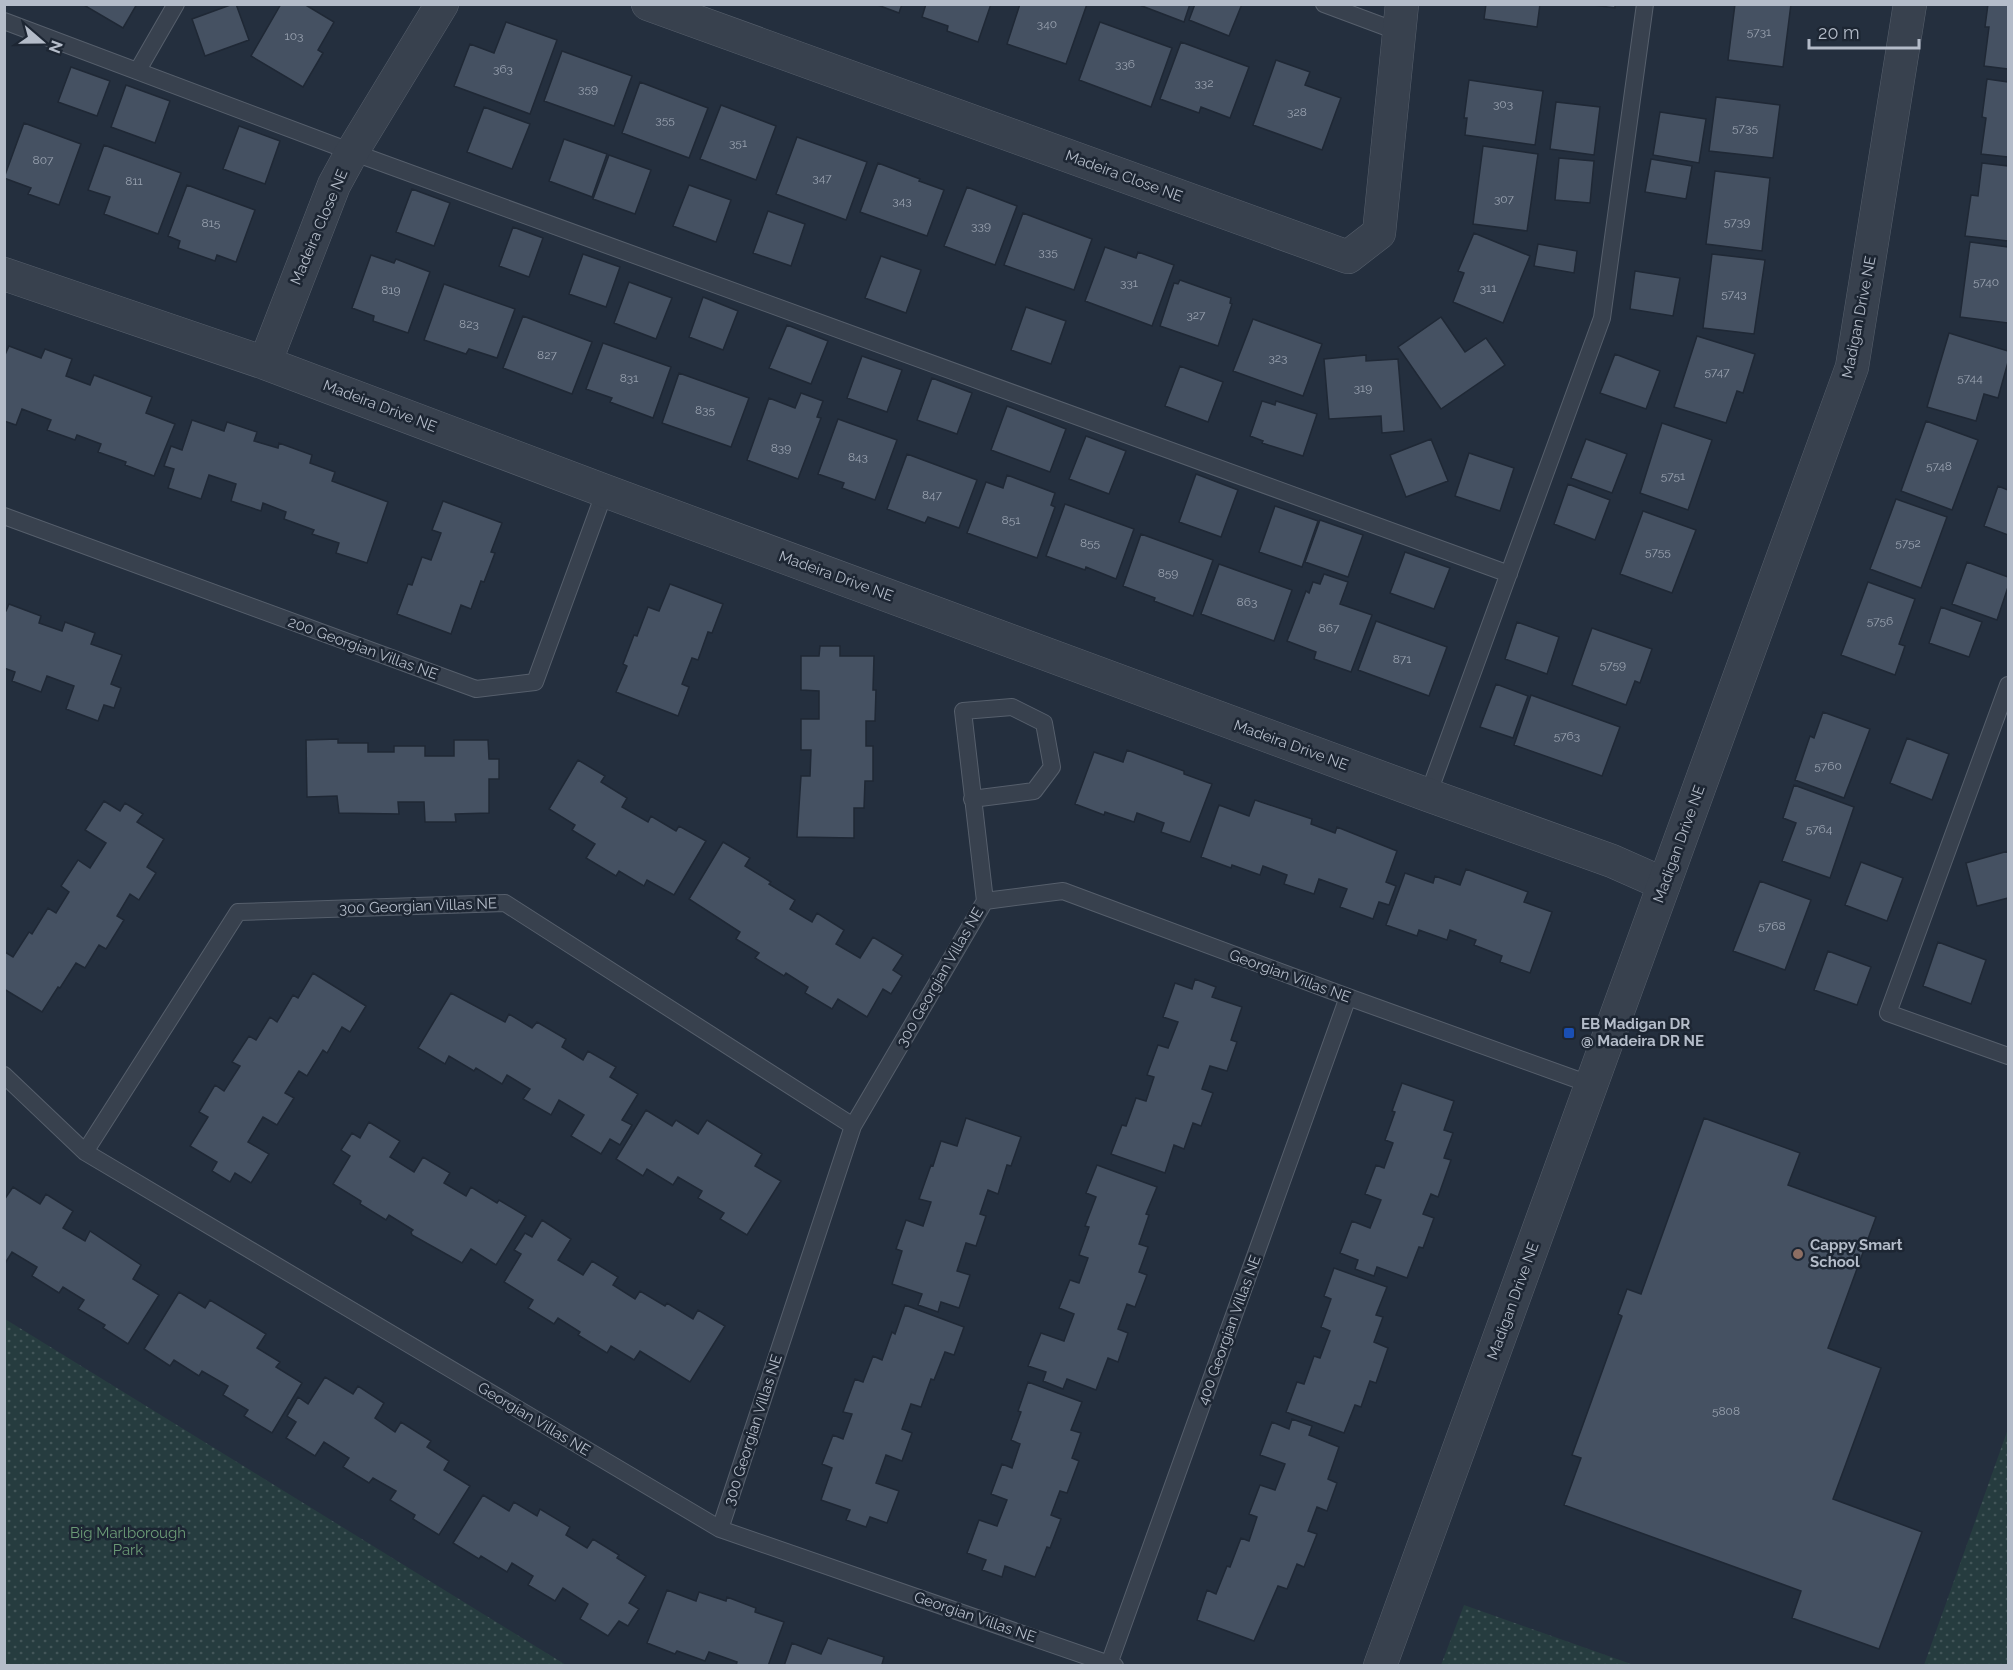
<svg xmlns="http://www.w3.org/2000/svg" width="2013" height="1670" viewBox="0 0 2013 1670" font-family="Raleway,sans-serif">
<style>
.park{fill:url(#park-dots)}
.building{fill:#455162;stroke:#1f2835;stroke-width:1.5}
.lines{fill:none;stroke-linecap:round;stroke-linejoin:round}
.service-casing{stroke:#565f6c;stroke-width:18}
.minor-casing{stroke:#565f6c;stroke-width:34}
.tertiary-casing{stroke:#565f6c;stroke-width:34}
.service{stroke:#38414e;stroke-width:16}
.minor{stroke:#38414e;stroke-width:33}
.tertiary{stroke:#38414e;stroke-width:33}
.transit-dot{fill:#1a4fb4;stroke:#1d2633;stroke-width:2}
.education-dot{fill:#8d6e63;stroke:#1d2633;stroke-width:2}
.labels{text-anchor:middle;stroke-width:5;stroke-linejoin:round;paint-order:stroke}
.number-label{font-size:12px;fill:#98a1af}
.street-label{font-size:15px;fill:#b4bcc9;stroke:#1d2633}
.poi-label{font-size:15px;font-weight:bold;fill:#b4bcc9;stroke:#1d2633;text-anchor:start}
.park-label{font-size:15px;fill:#6b9a76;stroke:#1d2633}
</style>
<defs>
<pattern id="park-dots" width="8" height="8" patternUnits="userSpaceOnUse" patternTransform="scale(1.5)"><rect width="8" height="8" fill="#263c3f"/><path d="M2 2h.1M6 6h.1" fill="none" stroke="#435659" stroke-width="1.8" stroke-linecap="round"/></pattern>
</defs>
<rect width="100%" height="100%" fill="#242f3e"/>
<path class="park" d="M5,1319L566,1665H5Z
M2008,1429V1665H1924Z
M1464,1605L1634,1665H1441Z"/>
<path class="building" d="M82,4H137L123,28Z
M233,4H236L249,40L205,56L192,19Z
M281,4H304L334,22L318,50L323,53L303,87L251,56Z
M875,4H902L899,13Z
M926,4H991L978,42L947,31L948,26L922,17Z
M1087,4L1066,64L1007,44L1020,4Z
M1143,4H1190L1184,22L1142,6Z
M1195,4H1242L1229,36L1189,20Z
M1486,4H1540L1537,27L1484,19Z
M1586,4H1615V8Z
M1735,4H1791L1783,67L1728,60Z
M1988,4H2008V69L1984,66L1989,27H1985Z
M506,22L557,40L530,114L454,86L470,44L494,53Z
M1100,22L1172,48L1151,107L1079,80Z
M1181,42L1249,67L1230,118L1201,107L1199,113L1160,99Z
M562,51L632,76L614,126L544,101Z
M1276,60L1310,72L1305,85L1341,98L1322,150L1253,125Z
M71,67L110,81L97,116L58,102Z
M1987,79L2008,82V157L1981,154L1986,118L1982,117Z
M1469,80L1543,91L1535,145L1465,135L1467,118H1464Z
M640,82L708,108L689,158L622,133Z
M126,85L170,101L155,143L111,127Z
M1716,97L1780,105L1773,158L1709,151Z
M1556,102L1600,107L1594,155L1550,149Z
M721,105L776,126L756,180L700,159Z
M484,107L530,124L512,169L467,152Z
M1660,112L1706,119L1699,163L1653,155Z
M24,123L81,144L59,205L28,194L31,188L4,178Z
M239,126L280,141L265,184L223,169Z
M797,137L867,162L846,220L776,194Z
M564,139L607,154L592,197L549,181Z
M104,145L181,173L158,234L104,214L110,197L88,190Z
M1483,146L1538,154L1527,231L1473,224Z
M609,155L651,170L635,214L593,199Z
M1559,158L1594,161L1590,203L1555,200Z
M1651,159L1692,166L1686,199L1645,192Z
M878,163L920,179L919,181L944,190L927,236L860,212Z
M1982,163L2008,166V241L1965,236L1971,195L1978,196Z
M1715,171L1770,178L1762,251L1706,244Z
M187,185L255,210L236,262L217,255L215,261L178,248L180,241L168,236Z
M689,185L731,200L716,242L673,226Z
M967,187L1017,206L995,265L944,246Z
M412,189L450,203L434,246L396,232Z
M768,211L805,224L791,266L753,253Z
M1023,213L1092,239L1074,290L1004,265Z
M513,227L543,238L529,277L499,266Z
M1474,233L1530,256L1503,323L1453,302L1464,273L1458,271Z
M1970,242L2008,247V323L1960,317Z
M1538,244L1577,251L1574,273L1534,266Z
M1105,247L1136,258L1138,252L1174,265L1152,326L1085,301Z
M583,254L620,267L606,307L569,294Z
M1712,254L1765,260L1754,334L1703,328Z
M371,255L394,263L396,259L430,272L408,333L373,321L374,316L352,308Z
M881,256L921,270L906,313L865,298Z
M1635,271L1680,278L1673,316L1630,309Z
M1180,280L1231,298L1230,303L1232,304L1218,346L1160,326L1174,283L1178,284Z
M629,282L672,298L656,339L614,323Z
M444,284L515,309L497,358L469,349L466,354L424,340Z
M703,297L738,311L723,350L689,337Z
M1026,307L1066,321L1051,364L1011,350Z
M523,316L592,342L572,394L503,368Z
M1441,317L1465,352L1486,338L1505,365L1441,409L1398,347Z
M1253,319L1322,344L1303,396L1233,371Z
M787,325L828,341L811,384L769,368Z
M1949,333L2008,351V362L1998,398L1984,394L1976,421L1927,407Z
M1697,336L1755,354L1743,393L1737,391L1726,423L1674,407Z
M603,343L671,367L653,418L610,402L612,398L586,389Z
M9,346L41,358L45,349L72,359L66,376L90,385L94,375L152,397L146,413L175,424L154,476L125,465L126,462L98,452L101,444L77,435L75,440L47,430L51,420L22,409L16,425L4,421V357Z
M1615,354L1660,371L1646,409L1600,393Z
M1366,355V361L1398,359L1404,431L1382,433L1381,416L1329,419L1324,359Z
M862,356L902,370L887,412L847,398Z
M1180,366L1223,382L1208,422L1165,406Z
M679,373L749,398L731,447L662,423Z
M932,378L972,393L957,434L917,420Z
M801,393L823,401L817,417L821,418L798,479L747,460L769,398L795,408Z
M1262,401L1275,405L1276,401L1317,414L1303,456L1262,443L1263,441L1250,436Z
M1007,406L1066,429L1050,472L991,450Z
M838,419L897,440L875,500L842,488L844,483L818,474Z
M192,420L224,431L227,422L257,432L254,441L278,448L279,443L312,455L310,463L335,472L332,481L388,502L367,563L336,553L339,543L312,534L314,530L284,519L286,512L263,503L261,511L231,501L236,484L209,475L201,499L168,488L174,469L164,466L171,446L182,450Z
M1926,421L1978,440L1952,510L1901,491Z
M1662,423L1712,440L1688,510L1640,493Z
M1086,436L1126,451L1109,494L1069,479Z
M1431,439L1448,481L1406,497L1390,455Z
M1586,439L1627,454L1612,493L1571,478Z
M1469,453L1514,468L1500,511L1455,496Z
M907,454L977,480L959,528L928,517L925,523L887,509Z
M1196,474L1238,490L1221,537L1179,522Z
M1007,475L1055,493L1051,505L1055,507L1037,558L967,533L986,482L1003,488Z
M1568,484L1610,500L1595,540L1554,524Z
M1998,486L2008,490V535L1984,526Z
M1896,499L1947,517L1921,588L1870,569Z
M443,501L502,523L491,552L495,553L484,582L481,581L471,609L461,605L451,634L397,614L408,584L412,585L422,557L431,560L441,533L432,530Z
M1065,504L1134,529L1116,579L1086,567L1085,570L1046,556Z
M1275,506L1318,521L1302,567L1259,552Z
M1643,511L1696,530L1672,593L1620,574Z
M1320,520L1363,535L1348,577L1305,562Z
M1141,534L1213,560L1193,616L1154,601L1155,598L1123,586Z
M1405,552L1450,568L1434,609L1390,593Z
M1967,562L2008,577V587L1997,620L1952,604Z
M1219,564L1292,590L1274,641L1201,614Z
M1324,574L1348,582L1340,604L1372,615L1351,672L1314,659L1316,652L1287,641L1306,591L1309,593L1313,582L1320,584Z
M1868,582L1915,599L1899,644L1905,646L1895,675L1841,655Z
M670,584L723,604L712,633L708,632L698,660L692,658L682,684L689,687L678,716L616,692L627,666L623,664L634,635L637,636L648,607L659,611Z
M9,604L41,616L39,623L62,631L65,622L95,633L91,644L122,655L111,684L121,688L114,708L104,705L98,721L66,709L74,686L47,676L41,692L12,681L15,672L4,668V611H6Z
M1941,607L1982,622L1969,657L1929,643Z
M1376,621L1447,647L1429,696L1358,670Z
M1517,622L1559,637L1547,674L1505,659Z
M1592,628L1652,649L1640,683L1635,681L1626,705L1572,685Z
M820,646H840V656H874L873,690H876L875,721H866V746H873V781H865L864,808H854V838L797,837L801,776H810L811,750H801V719H819V691L801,690V656H819Z
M1496,684L1528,696L1513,738L1480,727Z
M1531,695L1620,727L1602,776L1514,745Z
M1823,712L1870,729L1844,798L1795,780L1810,736L1814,738Z
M1907,738L1949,754L1932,800L1890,783Z
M338,739V743H368V752H394V746H425V756H454V740H488L489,759H499V779H489V813L455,814L456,822H425L424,802H398L399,814L339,813L337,796L307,797L306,740Z
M1127,750L1184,771V774L1212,784L1190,842L1161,832L1164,823L1137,813L1134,822L1105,812L1104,815L1075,804L1094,752L1123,762Z
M578,760L605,776L601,782L627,798L622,807L648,822L651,816L676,831L679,826L706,841L674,895L647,880L644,886L619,871L616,876L586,858L595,844L572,830L575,825L549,809Z
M1794,785L1854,807L1830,878L1782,861L1796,823L1783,818Z
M1255,800L1312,819L1311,824L1335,833L1337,827L1397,851L1386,882L1396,886L1389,905L1379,902L1373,919L1340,907L1347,889L1319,879L1314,894L1284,884L1287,875L1263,866L1260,875L1232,865L1231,868L1201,857L1219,805L1249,816Z
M104,801L120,811L125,803L143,814L137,822L164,839L147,867L156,873L139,900L130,894L117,916L124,920L106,949L99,945L85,968L76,963L60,988L58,987L42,1012L4,989V953L5,952L13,957L29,932L32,934L48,908L56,913L69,892L61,886L78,860L90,868L106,843L85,830Z
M723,842L750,858L745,866L771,882L769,884L795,900L790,909L812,922L817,913L844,930L836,944L860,958L873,937L903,955L893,970L902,976L891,994L883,989L867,1017L838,999L832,1009L805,993L808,987L786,973L784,976L755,958L759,953L736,939L740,932L689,899Z
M2008,851V898L1977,906L1966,863Z
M1861,862L1903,878L1887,921L1845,905Z
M1466,869L1528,892L1524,902L1552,912L1530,973L1500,962L1502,956L1474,945L1476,940L1450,930L1447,940L1419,930L1417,936L1386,925L1405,873L1433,883L1435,876L1460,885Z
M1760,881L1811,900L1785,970L1733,951Z
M1938,942L1986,960L1971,1004L1923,986Z
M1828,951L1871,967L1857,1005L1814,990Z
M313,973L366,1006L350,1032L342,1027L327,1053L323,1050L307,1076L299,1071L285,1093L294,1098L277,1125L263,1117L248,1142L269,1154L251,1183L235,1173L230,1182L212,1171L217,1162L190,1146L208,1117L199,1112L215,1085L224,1091L240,1066L232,1062L249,1036L256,1040L270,1017L277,1022L293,995L298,998Z
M1195,979L1216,987L1212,997L1242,1007L1231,1040L1237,1042L1227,1071L1210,1066L1202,1089L1213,1093L1201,1126L1193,1123L1184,1149L1174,1145L1165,1173L1111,1154L1122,1125L1126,1126L1136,1098L1146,1101L1154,1077L1147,1075L1158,1045L1168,1048L1178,1022L1163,1017L1175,983L1192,989Z
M451,993L505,1022L509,1014L532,1028L537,1022L566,1039L562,1047L583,1060L588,1051L616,1067L610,1077L638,1094L622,1120L632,1125L620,1145L610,1139L601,1154L571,1136L584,1115L559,1100L551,1115L523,1099L530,1089L507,1075L502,1084L476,1068L474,1071L449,1056L445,1064L418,1048Z
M1402,1083L1454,1101L1444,1130L1453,1133L1444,1158L1451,1160L1438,1197L1431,1194L1423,1214L1434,1218L1423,1248L1419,1247L1407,1278L1377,1267L1374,1276L1355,1269L1358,1260L1340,1253L1352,1221L1370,1228L1381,1200L1365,1194L1376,1165L1384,1168L1393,1143L1385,1140L1395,1112L1392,1111Z
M646,1110L672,1126L676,1120L698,1134L707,1120L762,1154L755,1166L781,1181L747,1235L720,1219L724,1213L698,1198L702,1191L678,1177L673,1185L647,1169L643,1176L616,1159Z
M966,1118L1021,1137L1011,1166L1007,1165L998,1194L988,1190L980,1214L986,1216L976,1246L966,1243L957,1271L970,1275L959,1308L941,1302L938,1312L918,1305L922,1294L892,1284L902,1251L896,1249L906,1220L923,1226L931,1202L919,1199L931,1165L933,1166L941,1141L957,1146Z
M1704,1118L1800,1153L1788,1185L1876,1217L1828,1348L1881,1368L1833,1499L1922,1532L1879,1649L1792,1618L1801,1591L1564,1505L1581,1458L1572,1455L1622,1316L1618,1314L1627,1289L1641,1294Z
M369,1122L400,1141L390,1157L414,1172L423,1157L450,1173L444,1183L466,1196L471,1187L497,1203L499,1200L526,1216L496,1265L471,1249L462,1263L412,1235L411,1232L413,1230L389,1215L386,1220L360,1204L361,1201L333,1184L350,1156L341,1150L352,1133L360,1138Z
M1097,1165L1157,1187L1146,1214L1149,1215L1139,1244L1148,1247L1139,1272L1147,1275L1135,1307L1127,1304L1118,1329L1128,1333L1118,1362L1108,1358L1096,1390L1067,1379L1063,1389L1043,1381L1046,1372L1028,1366L1041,1333L1064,1341L1074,1314L1059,1308L1070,1280L1079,1283L1088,1258L1079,1255L1089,1227L1085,1226L1096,1197L1086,1193Z
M13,1187L40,1204L46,1194L73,1211L63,1228L85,1241L90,1231L141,1265L133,1279L159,1295L128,1344L103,1328L105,1325L78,1309L84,1300L63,1287L59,1293L32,1276L37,1267L12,1252L4,1265V1200Z
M542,1220L571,1239L558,1260L583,1275L592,1261L618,1277L613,1285L635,1299L640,1291L665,1306L667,1303L693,1319L698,1310L725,1326L690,1382L640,1351L634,1360L611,1346L607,1353L578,1335L580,1332L558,1318L554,1324L528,1308L533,1300L504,1282L521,1254L514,1250L525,1233L532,1237Z
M1334,1268L1387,1287L1376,1315L1383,1317L1374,1342L1388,1348L1376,1383L1370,1381L1361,1407L1355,1405L1344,1433L1286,1412L1297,1382L1304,1384L1314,1356L1320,1358L1330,1331L1321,1327L1331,1299L1324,1296Z
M179,1292L205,1308L210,1300L266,1334L257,1348L280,1362L276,1367L302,1383L272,1433L244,1416L248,1410L223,1395L228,1386L202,1371L199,1376L174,1360L170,1366L144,1349Z
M905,1305L964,1327L954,1355L945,1352L934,1380L931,1379L921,1407L911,1404L902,1429L912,1433L902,1461L886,1455L876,1483L899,1491L887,1523L870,1517L866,1527L846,1520L850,1510L821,1500L832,1468L822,1464L833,1435L843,1439L852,1414L843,1412L855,1379L863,1382L873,1356L882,1360L892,1332L895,1334Z
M325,1377L353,1394L358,1386L384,1403L375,1418L395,1432L401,1422L431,1441L427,1447L449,1461L444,1470L470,1486L439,1535L413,1519L415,1515L390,1500L396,1491L373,1478L369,1483L343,1467L349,1458L324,1442L315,1456L286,1438L296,1422L287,1416L298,1397L308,1404Z
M1028,1382L1082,1402L1071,1430L1081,1433L1072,1458L1079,1461L1067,1493L1060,1491L1051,1515L1061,1519L1050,1548L1047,1547L1035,1577L1005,1566L1002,1577L982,1570L986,1560L967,1553L979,1520L997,1526L1007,1500L991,1494L1002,1464L1012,1468L1020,1444L1011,1440L1021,1412L1018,1411Z
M1292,1419L1312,1426L1309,1435L1339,1447L1328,1479L1337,1483L1327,1511L1317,1507L1308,1531L1317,1534L1304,1567L1297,1564L1287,1589L1278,1586L1254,1641L1197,1620L1207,1590L1216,1594L1227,1566L1230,1567L1241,1538L1249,1541L1257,1517L1249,1514L1260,1485L1275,1490L1285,1464L1260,1455L1272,1422L1289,1429Z
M483,1495L509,1511L514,1502L537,1516L540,1509L570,1527L566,1535L587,1548L593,1539L619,1555L617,1558L646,1576L629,1603L639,1609L628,1626L619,1621L608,1636L580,1619L588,1604L563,1588L555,1601L528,1585L533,1576L512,1563L507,1572L481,1556L479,1559L453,1543Z
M667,1590L696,1601L699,1592L726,1601L727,1597L756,1608L755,1612L784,1622L768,1666H736L737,1662L709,1652L705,1661L677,1651L675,1654L647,1643Z
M828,1638L884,1657L882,1664L886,1666H784L792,1643L821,1654Z"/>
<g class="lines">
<g class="service-casing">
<path id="service" d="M1324,4L1399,32
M4,21L352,152L1509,574
M138,70L176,4
M4,516L476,689L535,682L605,491
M2008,685L1888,1013L2008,1056
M1428,795L1602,318L1645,4
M985,901L1063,891L1348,997L1592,1085
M4,1075L85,1152L720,1529L1115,1666
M85,1152L238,912L505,903L853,1126
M720,1529L853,1126L985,901L963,711L1012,707L1044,723L1052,767L1034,791L972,799
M1109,1664L1348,997"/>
</g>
<g class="minor-casing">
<path id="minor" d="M648,4L1348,257L1379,233L1402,4
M4,274L265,363L605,491L1428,795L1612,861L1664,884
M265,363L334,185L352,152L442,4"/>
</g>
<g class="tertiary-casing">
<path id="tertiary" d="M1380,1666L1852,367L1910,4"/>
</g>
<use href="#service" class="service"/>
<use href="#minor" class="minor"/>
<use href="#tertiary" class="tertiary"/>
</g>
<rect class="transit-dot" x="1563" y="1027" width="12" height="12" rx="3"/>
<circle class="education-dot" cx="1798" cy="1254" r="6"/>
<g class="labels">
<g class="number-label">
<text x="1047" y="28">340</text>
<text x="1759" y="36">5731</text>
<text x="294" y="40">103</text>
<text x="1125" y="68">336</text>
<text x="503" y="73">363</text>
<text x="1204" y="87">332</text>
<text x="588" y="93">359</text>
<text x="1503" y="108">303</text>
<text x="1297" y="116">328</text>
<text x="665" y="124">355</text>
<text x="1745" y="132">5735</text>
<text x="738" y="147">351</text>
<text x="43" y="164">807</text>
<text x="822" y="182">347</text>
<text x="134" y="185">811</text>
<text x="1504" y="203">307</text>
<text x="902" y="205">343</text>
<text x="1737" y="226">5739</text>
<text x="211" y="227">815</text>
<text x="981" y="230">339</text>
<text x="1048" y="256">335</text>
<text x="1986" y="286">5740</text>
<text x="1129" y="287">331</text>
<text x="1488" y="292">311</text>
<text x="391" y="294">819</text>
<text x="1734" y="298">5743</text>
<text x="1196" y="319">327</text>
<text x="469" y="328">823</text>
<text x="547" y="359">827</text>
<text x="1278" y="362">323</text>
<text x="1717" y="376">5747</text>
<text x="629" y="382">831</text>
<text x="1970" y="382">5744</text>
<text x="1363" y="392">319</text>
<text x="705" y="414">835</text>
<text x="781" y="452">839</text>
<text x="858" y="461">843</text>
<text x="1939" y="470">5748</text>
<text x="1673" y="480">5751</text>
<text x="932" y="499">847</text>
<text x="1011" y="524">851</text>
<text x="1090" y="547">855</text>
<text x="1908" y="547">5752</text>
<text x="1658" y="556">5755</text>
<text x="1168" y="577">859</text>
<text x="1247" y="606">863</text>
<text x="1880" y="625">5756</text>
<text x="1329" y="632">867</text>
<text x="1402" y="663">871</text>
<text x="1613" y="669">5759</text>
<text x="1567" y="740">5763</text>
<text x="1828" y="770">5760</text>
<text x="1819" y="833">5764</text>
<text x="1772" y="930">5768</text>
<text x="1726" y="1415">5808</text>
</g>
<g class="street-label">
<text transform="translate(1124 176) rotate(20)" y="5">Madeira Close NE</text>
<text transform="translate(319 227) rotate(-67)" y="5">Madeira Close NE</text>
<text transform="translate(1859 317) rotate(-79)" y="5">Madigan Drive NE</text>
<text transform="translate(380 406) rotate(21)" y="5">Madeira Drive NE</text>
<text transform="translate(836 576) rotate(20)" y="5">Madeira Drive NE</text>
<text transform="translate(363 648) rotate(20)" y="5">200 Georgian Villas NE</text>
<text transform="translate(1291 745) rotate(20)" y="5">Madeira Drive NE</text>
<text transform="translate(1679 844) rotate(-70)" y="5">Madigan Drive NE</text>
<text transform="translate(418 906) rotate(-2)" y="5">300 Georgian Villas NE</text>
<text transform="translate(1290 976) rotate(20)" y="5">Georgian Villas NE</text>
<text transform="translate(940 977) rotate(-60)" y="5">300 Georgian Villas NE</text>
<text transform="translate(1513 1301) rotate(-70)" y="5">Madigan Drive NE</text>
<text transform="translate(1229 1330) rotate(-70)" y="5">400 Georgian Villas NE</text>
<text transform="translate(534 1419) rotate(31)" y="5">Georgian Villas NE</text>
<text transform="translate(753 1430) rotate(-72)" y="5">300 Georgian Villas NE</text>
<text transform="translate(975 1617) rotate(19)" y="5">Georgian Villas NE</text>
</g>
<g class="poi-label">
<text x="1581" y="1029">EB Madigan DR<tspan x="1581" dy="17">@ Madeira DR NE</tspan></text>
<text x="1810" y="1250">Cappy Smart<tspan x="1810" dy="17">School</tspan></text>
</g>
<g class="park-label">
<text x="128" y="1538">Big Marlborough<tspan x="128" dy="17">Park</tspan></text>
</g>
</g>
<rect width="2013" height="1670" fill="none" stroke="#b4bcc9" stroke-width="12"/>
<g transform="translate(42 42) rotate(110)" stroke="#1d2633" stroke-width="4.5" paint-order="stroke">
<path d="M0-4.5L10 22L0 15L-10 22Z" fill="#b4bcc9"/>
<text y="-9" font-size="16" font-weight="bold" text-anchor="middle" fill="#b4bcc9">N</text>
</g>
<path d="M1809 39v9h110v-9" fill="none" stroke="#b4bcc9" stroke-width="3"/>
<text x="1818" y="39" font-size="18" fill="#b4bcc9" stroke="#1d2633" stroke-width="4.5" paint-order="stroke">20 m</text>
</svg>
